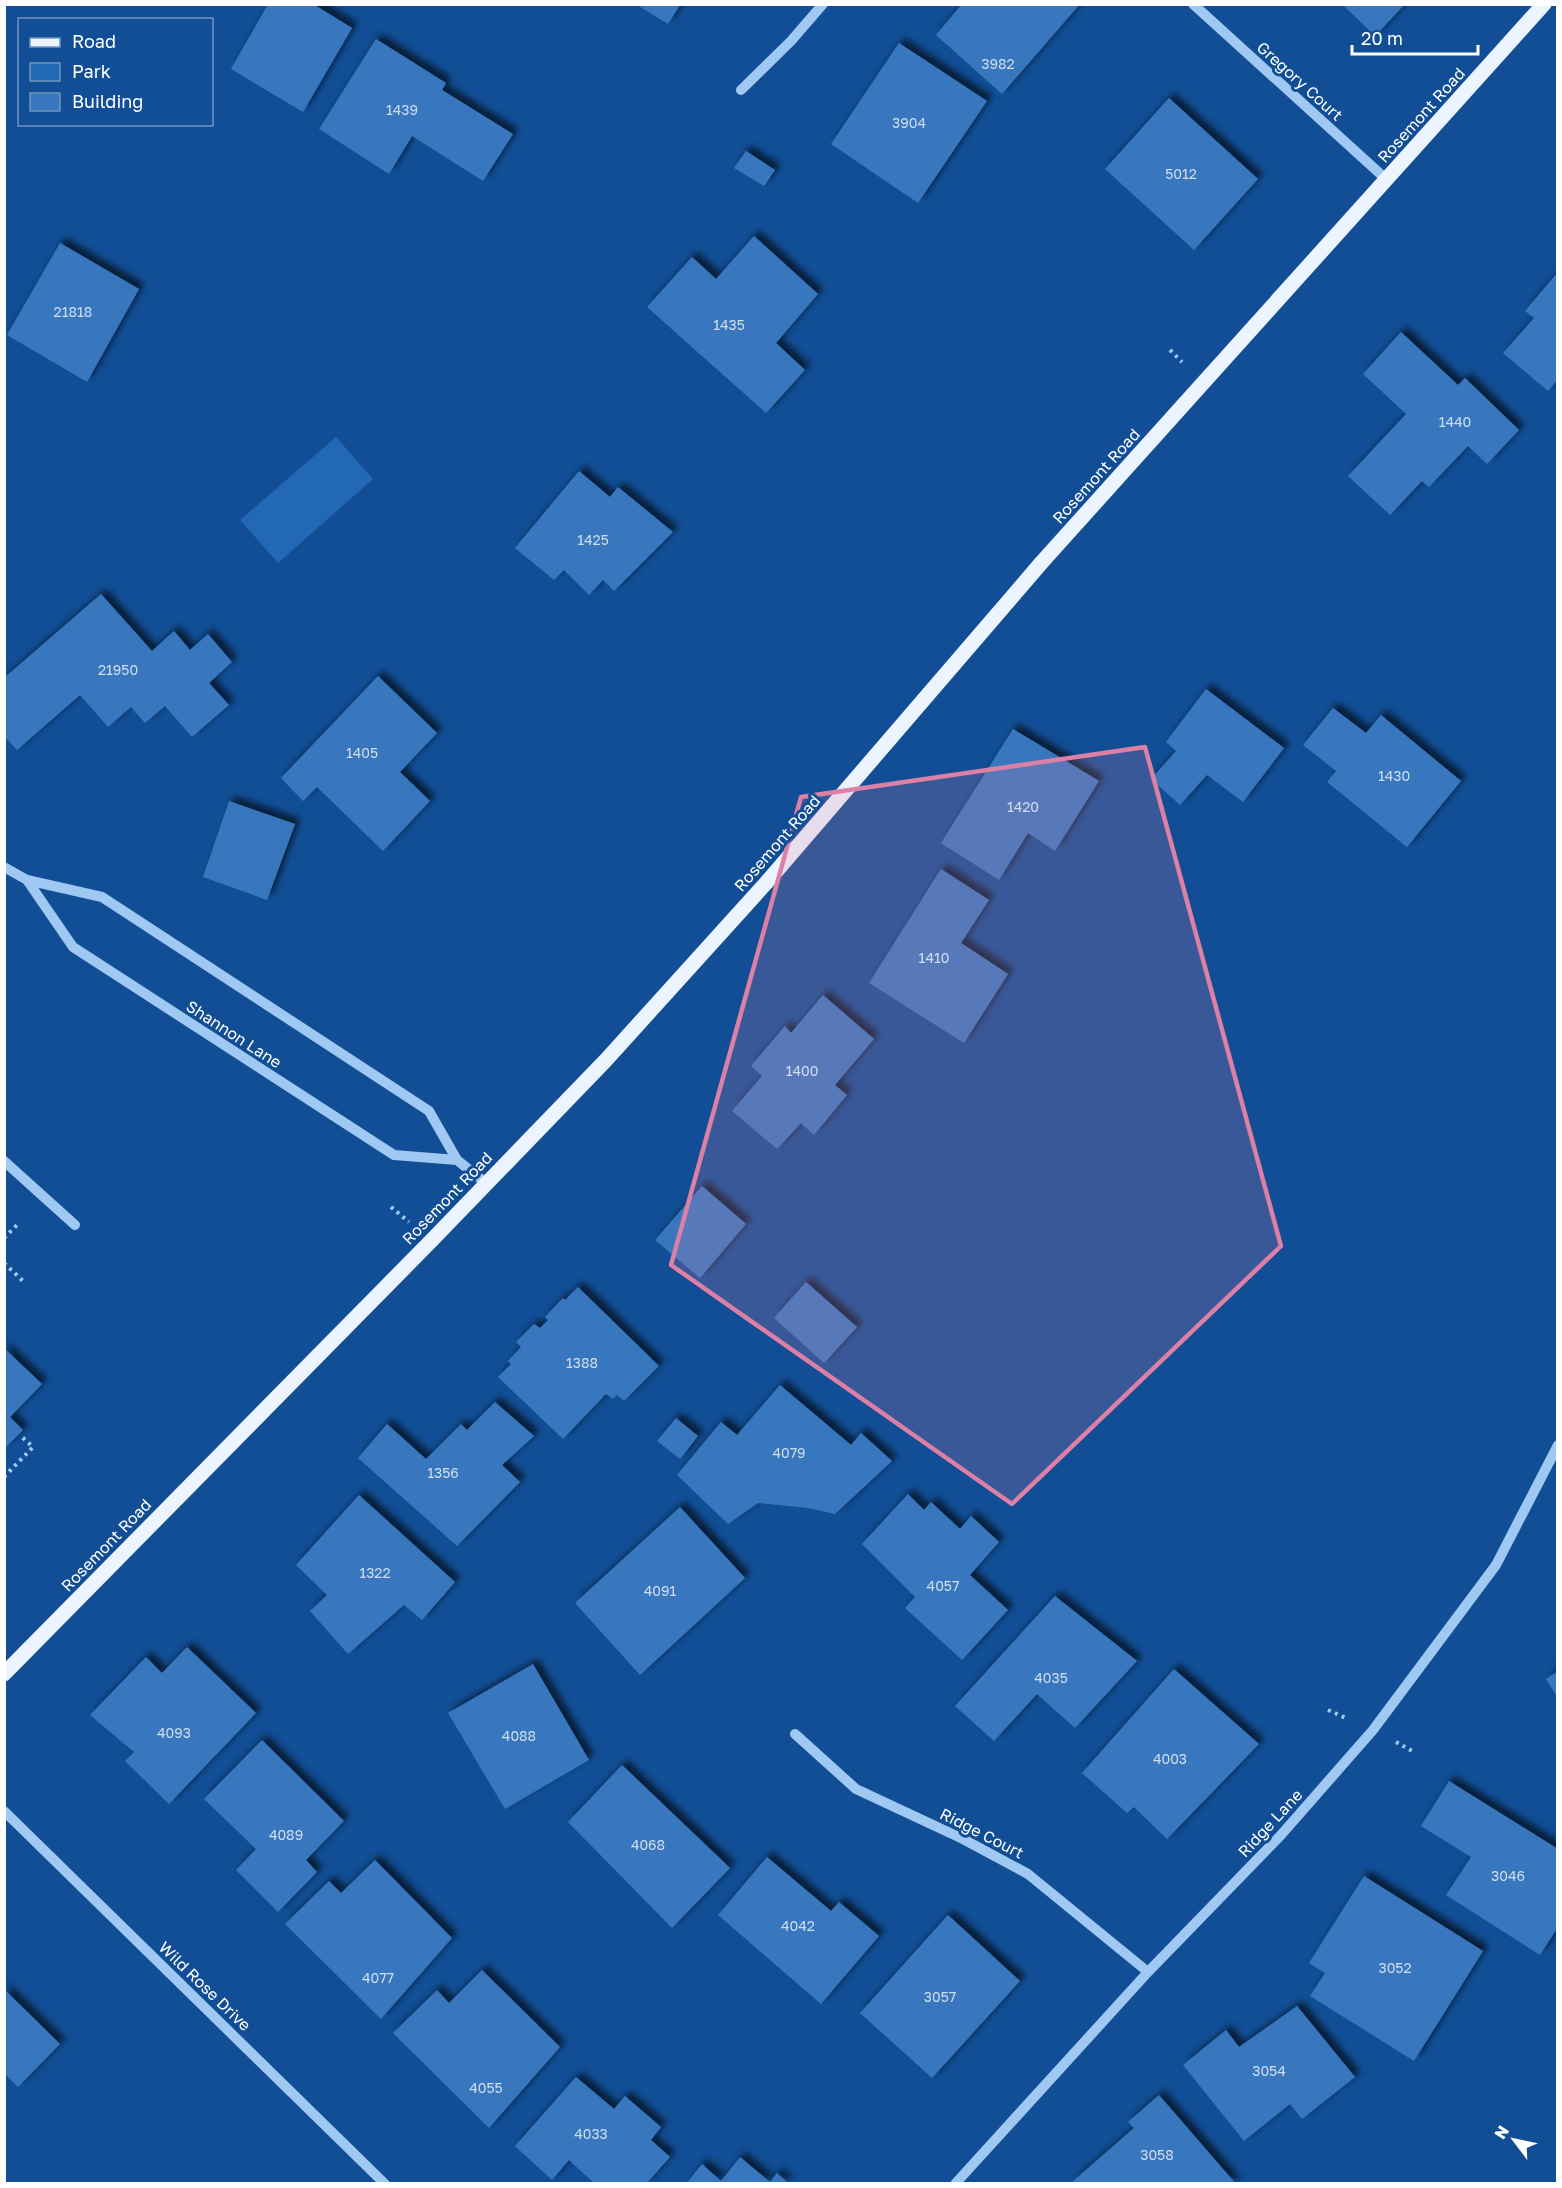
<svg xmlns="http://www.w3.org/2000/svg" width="1562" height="2188" viewBox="0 0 1562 2188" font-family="'Golos Text',sans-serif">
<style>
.green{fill:#2268b5}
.building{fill:#3977be;filter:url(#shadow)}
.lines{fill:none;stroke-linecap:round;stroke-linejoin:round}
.path{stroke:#9fc8f3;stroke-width:4;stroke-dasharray:3 4.5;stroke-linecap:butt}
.minor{stroke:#9fc8f3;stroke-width:10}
.major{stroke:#ecf4ff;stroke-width:15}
.marked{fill:#dd80a5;fill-opacity:0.2;stroke:#dd80a5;stroke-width:4.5;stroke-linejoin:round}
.labels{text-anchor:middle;stroke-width:6;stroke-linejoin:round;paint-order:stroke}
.number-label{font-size:14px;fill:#ceddef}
.street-label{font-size:16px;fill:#fff;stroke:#114e95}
</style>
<defs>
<filter id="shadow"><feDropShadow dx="5.5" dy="-5.5" stdDeviation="3" flood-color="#0009"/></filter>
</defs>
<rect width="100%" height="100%" fill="#114e95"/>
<path class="green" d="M336,437L373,479L278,563L240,520Z"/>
<path class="building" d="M268,4H313L352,28L303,112L231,69Z
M962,4H1080L1002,94L936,35Z
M1342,4H1405L1375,36Z
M637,5H680L668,24Z
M376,39L446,83L442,90L513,134L483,181L412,136L389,174L319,129Z
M899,43L987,101L918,203L831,144Z
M1169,98L1258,179L1194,250L1105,169Z
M746,151L775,170L764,186L734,168Z
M754,236L818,294L776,343L805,370L766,413L647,307L692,257L716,279Z
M60,243L139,289L87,382L7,335Z
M1558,272V379L1548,391L1503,353L1534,318L1525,311Z
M1401,332L1458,385L1465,378L1519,430L1487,464L1468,446L1429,487L1422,481L1390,515L1348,476L1406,414L1363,374Z
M579,471L610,497L618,487L673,532L614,591L603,580L589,595L564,570L554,580L515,548Z
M101,594L152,651L174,631L190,650L208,634L232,662L209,683L229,705L192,737L165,706L145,723L131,707L108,727L80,695L17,750L4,736V678Z
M378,676L437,733L400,772L430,801L383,851L317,787L303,801L281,778Z
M1206,689L1284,748L1243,802L1207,775L1180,805L1151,779L1176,751L1166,742Z
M1333,708L1366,733L1381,715L1461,781L1407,847L1327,782L1336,771L1303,745Z
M1013,729L1099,781L1055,851L1028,833L999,880L941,843Z
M229,801L295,824L267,900L203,877Z
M941,869L989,900L961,943L1008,974L964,1043L869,983Z
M823,995L874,1039L835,1085L847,1095L814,1135L801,1123L777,1149L732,1111L762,1076L751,1066L785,1026L791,1033Z
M702,1186L746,1224L700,1278L655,1240Z
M806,1282L857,1327L824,1363L774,1318Z
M578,1287L659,1366L624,1401L617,1395L613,1399L606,1394L563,1439L498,1377L511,1364L508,1361L521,1347L516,1342L534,1324L540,1328L548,1320L545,1317L563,1298L565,1300Z
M4,1348L42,1384L10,1417L23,1430L4,1449Z
M780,1385L851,1445L861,1433L892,1461L835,1514L808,1508L758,1503L728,1524L677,1475L721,1422L737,1435Z
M495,1402L534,1436L502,1465L520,1482L457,1546L358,1458L387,1424L426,1459L461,1424L467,1430Z
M676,1418L698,1436L680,1459L657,1441Z
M908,1494L924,1510L931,1502L960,1529L971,1516L999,1542L970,1575L1008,1610L962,1660L905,1608L915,1597L862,1544Z
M359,1495L455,1582L422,1620L404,1605L348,1654L310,1611L327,1595L296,1565Z
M680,1507L745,1578L640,1675L575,1603Z
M1055,1596L1137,1661L1075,1728L1037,1694L994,1741L955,1706Z
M187,1647L256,1713L169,1804L125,1761L134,1752L90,1715L146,1657L162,1673Z
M533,1664L589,1760L505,1809L448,1713Z
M1174,1669L1259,1744L1167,1839L1134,1807L1127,1813L1082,1773Z
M1558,1671V1698L1546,1679Z
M262,1740L344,1821L306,1860L317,1872L278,1912L236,1870L256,1849L204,1799Z
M622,1765L730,1868L672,1928L568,1822Z
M1449,1781L1558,1849V1927L1540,1955L1446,1895L1471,1857L1421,1826Z
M767,1857L831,1911L839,1902L879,1936L821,2004L718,1915Z
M375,1860L452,1938L381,2019L285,1924L329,1881L341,1893Z
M1364,1876L1483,1951L1414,2061L1310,1996L1325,1973L1309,1963Z
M948,1915L1020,1981L932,2078L860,2013Z
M482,1970L560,2047L489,2128L393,2033L437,1990L449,2003Z
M4,1989L60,2044L18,2087L4,2073Z
M1297,2006L1355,2077L1302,2119L1290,2104L1244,2141L1183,2065L1226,2030L1239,2047Z
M576,2077L614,2109L625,2096L661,2127L651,2140L670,2157L646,2184H595L569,2160L552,2180L515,2146Z
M1159,2095L1236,2184H1073L1072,2182L1134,2128L1128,2122Z
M740,2157L770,2182L777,2173L789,2184H686L702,2164L721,2181Z"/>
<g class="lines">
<path class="path" d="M1170,350L1182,362
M391,1207L409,1222
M4,1238L19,1223
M4,1263L23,1281
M4,1477L33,1447L22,1437
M1328,1710L1346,1718
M1396,1742L1414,1752"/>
<path class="minor" d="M1193,4L1387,180
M741,90L791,41L823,4
M4,867L27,880L102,897L429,1111L457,1160L487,1184
M27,880L73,947L394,1155L457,1160
M4,1161L75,1225
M795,1734L856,1789L963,1839L1028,1874L1148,1972
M4,1811L385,2184
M955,2184L1148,1972L1281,1835L1373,1730L1496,1565L1558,1445"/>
<path class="major" d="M4,1674L431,1241L606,1060L766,883L1042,562L1544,4"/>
</g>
<path class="marked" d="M1145,747L1281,1246L1012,1504L671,1265L801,797Z"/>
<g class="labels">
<g class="number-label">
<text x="998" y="69">3982</text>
<text x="402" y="115">1439</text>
<text x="909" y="128">3904</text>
<text x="1181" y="179">5012</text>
<text x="73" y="317">21818</text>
<text x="729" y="330">1435</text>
<text x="1455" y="427">1440</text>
<text x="593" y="545">1425</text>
<text x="118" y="675">21950</text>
<text x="362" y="758">1405</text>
<text x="1394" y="781">1430</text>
<text x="1023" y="812">1420</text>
<text x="934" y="963">1410</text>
<text x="802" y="1076">1400</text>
<text x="582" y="1368">1388</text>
<text x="789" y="1458">4079</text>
<text x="443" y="1478">1356</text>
<text x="375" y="1578">1322</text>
<text x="943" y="1591">4057</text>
<text x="660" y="1596">4091</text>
<text x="1051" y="1683">4035</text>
<text x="174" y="1738">4093</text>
<text x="519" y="1741">4088</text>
<text x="1170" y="1764">4003</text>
<text x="286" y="1840">4089</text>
<text x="648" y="1850">4068</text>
<text x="1508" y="1881">3046</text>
<text x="798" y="1931">4042</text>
<text x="1395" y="1973">3052</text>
<text x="378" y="1983">4077</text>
<text x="940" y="2002">3057</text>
<text x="1269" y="2076">3054</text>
<text x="486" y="2093">4055</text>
<text x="591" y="2139">4033</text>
<text x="1157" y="2160">3058</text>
</g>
<g class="street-label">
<text transform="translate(1300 81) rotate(42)" y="6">Gregory Court</text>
<text transform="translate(1421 115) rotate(-48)" y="6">Rosemont Road</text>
<text transform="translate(1096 476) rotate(-48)" y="6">Rosemont Road</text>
<text transform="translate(777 843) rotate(-49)" y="6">Rosemont Road</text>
<text transform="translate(234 1034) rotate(33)" y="6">Shannon Lane</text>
<text transform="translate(447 1198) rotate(-46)" y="6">Rosemont Road</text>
<text transform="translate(106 1545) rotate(-46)" y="6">Rosemont Road</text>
<text transform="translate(1270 1823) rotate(-47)" y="6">Ridge Lane</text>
<text transform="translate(982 1833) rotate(27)" y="6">Ridge Court</text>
<text transform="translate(205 1986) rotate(44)" y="6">Wild Rose Drive</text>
</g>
</g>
<rect width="1562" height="2188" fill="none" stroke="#ffffff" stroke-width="12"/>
<rect x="18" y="18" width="195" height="108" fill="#114e95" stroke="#7095bf" stroke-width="1.5"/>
<rect x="30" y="38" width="30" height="9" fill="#ecf4ff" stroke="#7095bf" stroke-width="1.5"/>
<text x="72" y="48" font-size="18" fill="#ffffff">Road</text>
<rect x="30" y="63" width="30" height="18" fill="#2268b5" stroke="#7095bf" stroke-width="1.5"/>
<text x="72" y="78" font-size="18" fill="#ffffff">Park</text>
<rect x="30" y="93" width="30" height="18" fill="#3977be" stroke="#7095bf" stroke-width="1.5"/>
<text x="72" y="108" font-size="18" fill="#ffffff">Building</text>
<g transform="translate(1514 2140) rotate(302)" stroke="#114e95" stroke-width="4.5" paint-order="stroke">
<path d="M0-4.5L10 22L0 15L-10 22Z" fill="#ffffff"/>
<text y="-9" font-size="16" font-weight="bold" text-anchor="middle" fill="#ffffff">N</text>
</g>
<path d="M1352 45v9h126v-9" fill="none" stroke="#ffffff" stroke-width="3"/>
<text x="1361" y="45" font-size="18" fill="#ffffff" stroke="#114e95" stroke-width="4.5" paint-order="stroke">20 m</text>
</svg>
